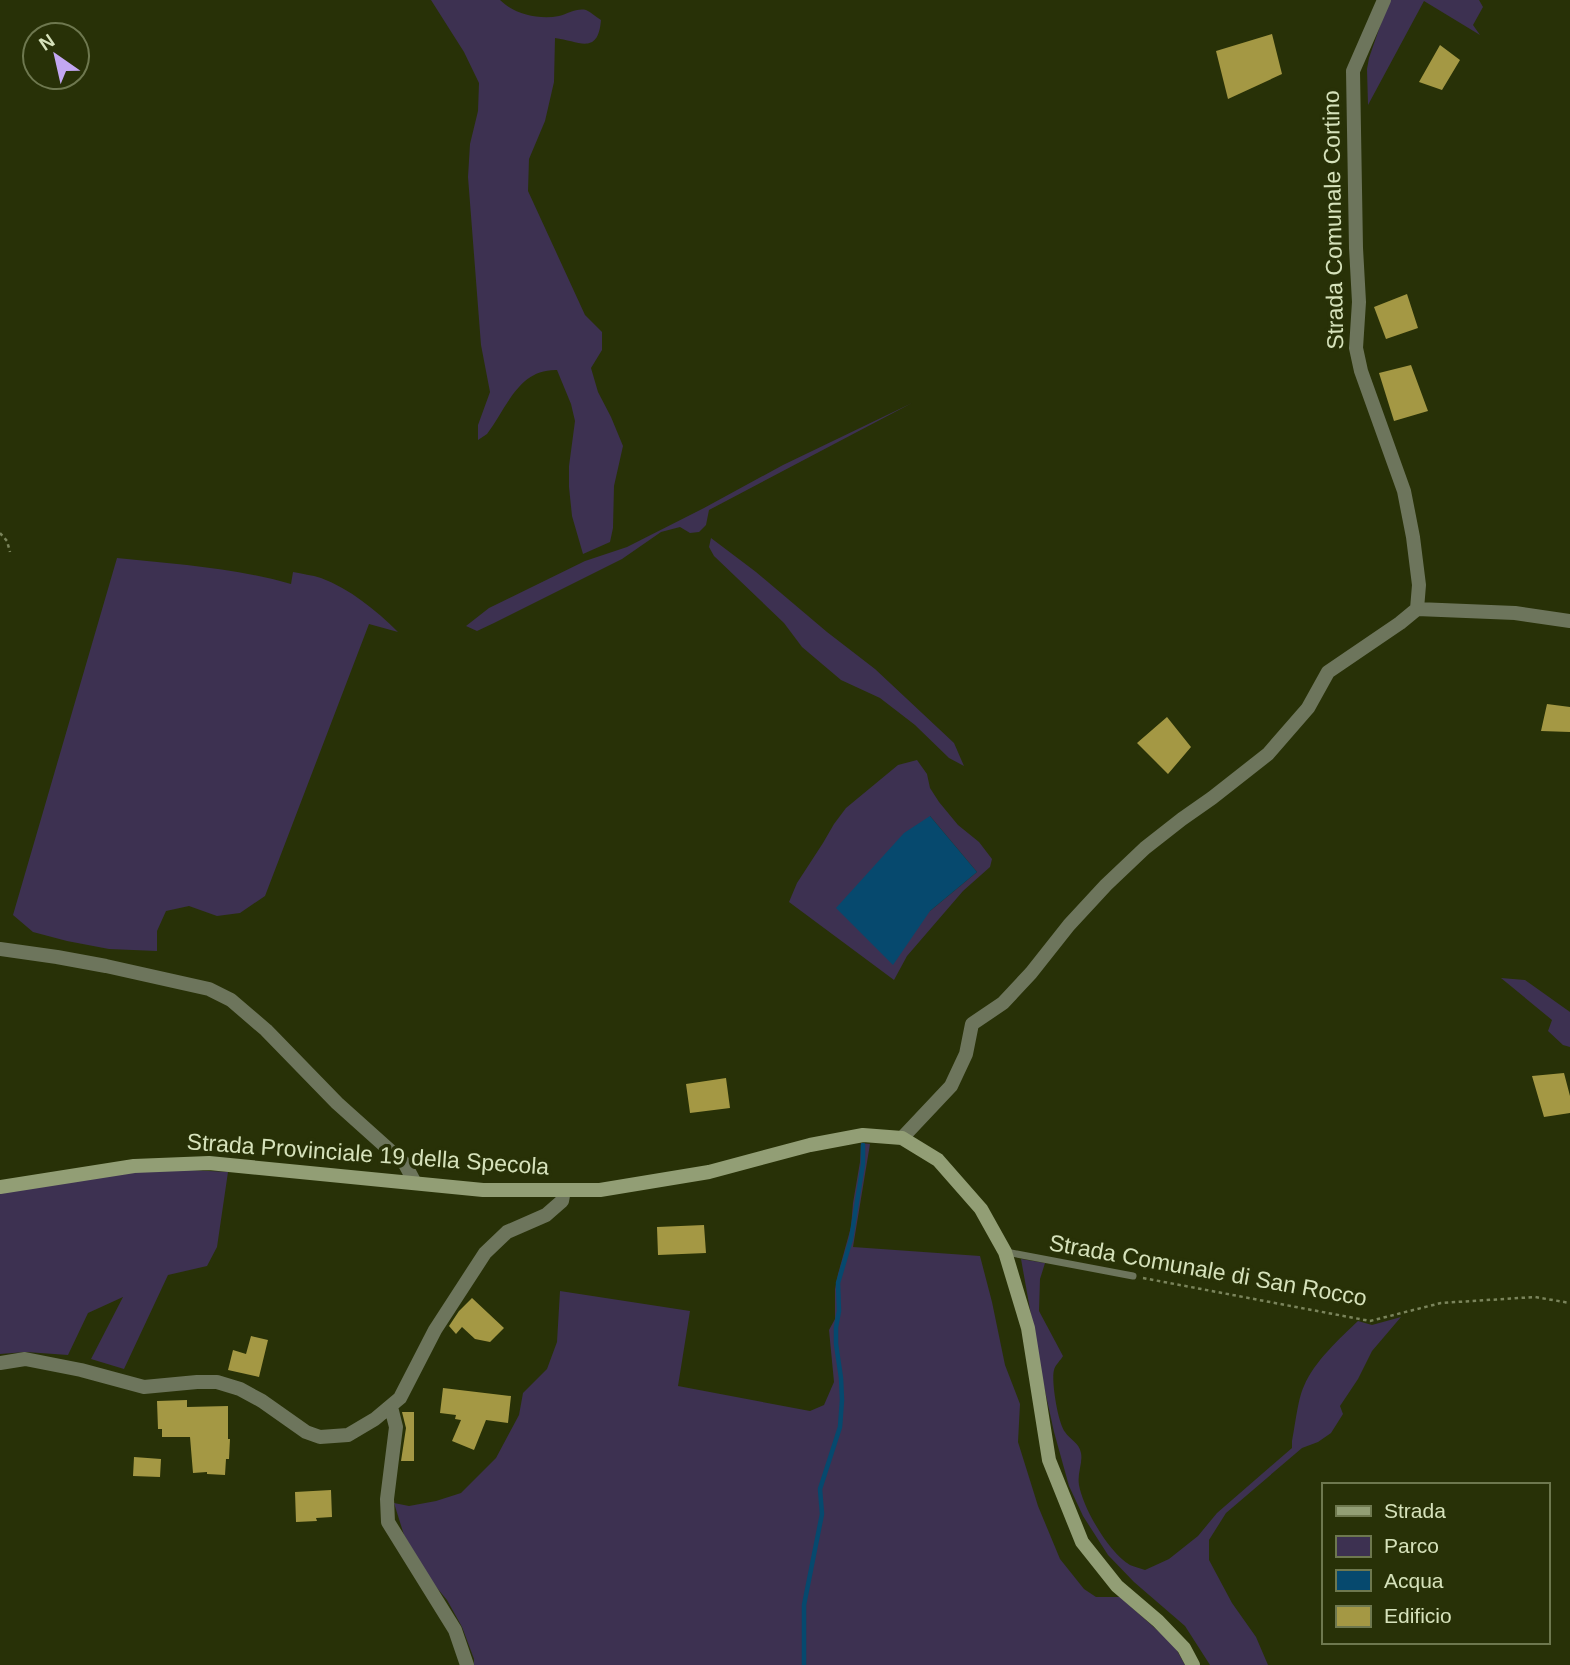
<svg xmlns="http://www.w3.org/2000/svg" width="1570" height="1665" viewBox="0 0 1570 1665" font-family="Helvetica,sans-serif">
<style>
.green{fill:#3d3151;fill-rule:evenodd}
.water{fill:#06496e}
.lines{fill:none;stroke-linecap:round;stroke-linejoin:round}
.stream{stroke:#06496e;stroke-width:4.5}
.building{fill:#a49844}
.path{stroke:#7a845b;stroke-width:2.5;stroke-dasharray:3.5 3.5;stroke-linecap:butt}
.lane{stroke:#6d755c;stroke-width:7}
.street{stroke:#6d755c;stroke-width:14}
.secondary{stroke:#929e75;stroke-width:14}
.labels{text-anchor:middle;stroke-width:7;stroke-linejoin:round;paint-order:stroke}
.street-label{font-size:23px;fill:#d6e2bb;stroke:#283107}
</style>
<rect width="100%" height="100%" fill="#283107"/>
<path class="green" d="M431,0H500C514,14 539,20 559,16C568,14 576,8 586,10C591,12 596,17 601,20C598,56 579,41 555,38L554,82L545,121L529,159L528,191L585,315L602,332V350L591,368L598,392L611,417L623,446L614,486L613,528L610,542L583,554L572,516L569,487V466L575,421L571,404L557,370C518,369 507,408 487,434L478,440V425L490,392L481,345L468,177L470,144L478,111L479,83L464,52Z
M1389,0H1479L1483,7L1473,25L1480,35L1424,1L1368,105L1367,69L1369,58Z
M912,403L709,510L706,525L699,532L690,533L680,527L661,532L622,559L494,623L477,631L466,626L489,608L585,561L627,547L704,508L783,465Z
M711,538L756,572L827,632L875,669L954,743L964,766L949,758L915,725L880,698L841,680L802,647L784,623L714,556L709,547Z
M117,558C176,564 235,568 291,584L293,572C302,574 312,575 321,578C350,589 376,610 398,632L369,624L265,896L240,913L217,916L189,906L166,911L157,931V951L109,949L67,941L33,932L13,915Z
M917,760L927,774L930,788L939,802L958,825L979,842L992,859L990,867L963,891L907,956L894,980L789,902L797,883L823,843L834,824L846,808L898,765ZM930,816L977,872L930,911Z
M1501,978L1525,980L1570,1012V1047L1563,1045L1548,1031L1552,1020Z
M861,1143L870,1144L853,1247L980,1256L992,1302L1005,1365L1020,1404L1018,1442L1038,1506L1060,1559L1084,1589L1096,1597H1120L1174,1645L1185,1665H474V1659L462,1627L447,1600L432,1582L404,1535L394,1503L409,1506L436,1501L461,1493L496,1458L519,1415L523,1393L547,1369L557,1342L560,1291L690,1311L678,1386L810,1411L824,1405L834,1382L829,1330L835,1319V1289L838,1274L851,1227L853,1203L860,1162Z
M170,1169L228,1172L217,1247L207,1266L168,1275L124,1369L91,1359L123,1297L88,1313L68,1355L26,1352L0,1354V1190L51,1179Z
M1021,1259L1045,1263L1040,1279L1039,1311L1063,1356C1061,1360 1055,1365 1054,1370C1051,1381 1058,1423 1065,1432C1070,1440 1079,1442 1081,1453C1083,1463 1077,1473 1079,1485C1083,1508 1109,1553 1130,1565C1134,1567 1140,1568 1145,1570L1169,1559L1198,1536L1217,1513L1292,1448V1441C1295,1426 1298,1398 1304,1386C1314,1362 1340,1338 1358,1321L1372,1325L1401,1317L1372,1351L1358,1379L1340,1406L1343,1414L1331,1433L1318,1442L1302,1448L1226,1513L1209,1540V1560L1232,1603L1256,1637L1268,1665H1210L1185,1626L1134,1582L1108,1555L1083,1516L1069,1486L1054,1432L1043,1382Z"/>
<path class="water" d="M930,816L977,872L930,911L893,965L836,908L904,833Z"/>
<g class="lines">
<path class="stream" d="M804,1665V1605L822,1514L820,1489L840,1427L842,1400L841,1378L836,1344V1327L839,1311L838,1283L851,1239L863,1164V1145"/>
</g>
<path class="building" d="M1272,34L1282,74L1228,99L1216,51Z
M1440,45L1460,60L1442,90L1419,82Z
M1407,294L1418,328L1386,339L1374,307Z
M1411,365L1428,411L1394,421L1379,373Z
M1547,704L1570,707V732L1541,731Z
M1167,717L1191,747L1168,774L1137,743Z
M1564,1073L1570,1096V1113L1544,1117L1532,1076Z
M726,1078L730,1108L690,1113L686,1084Z
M704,1225L706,1253L658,1255L657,1227Z
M472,1298L504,1328L490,1342L475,1339L462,1327L456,1334L449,1326L459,1311Z
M251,1336L268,1340L259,1377L228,1370L233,1350L246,1354Z
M443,1388L511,1396L508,1423L486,1420L474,1450L452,1441L461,1420L455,1419L456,1415L440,1413Z
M187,1400V1407L228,1406V1439H230L229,1459H226L225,1475L207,1474V1472L193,1473L190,1437H162V1429H158L157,1401Z
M402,1412H414V1461H401L406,1428Z
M134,1457L161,1459L160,1477L133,1476Z
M331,1490L332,1517L316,1518L317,1521L296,1522L295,1492Z"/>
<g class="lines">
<path class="path" d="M0,533L7,541L10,552
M1143,1278L1370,1321L1441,1303L1535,1297L1570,1303"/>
<path class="lane" d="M1006,1252L1133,1276"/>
<path class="street" d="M1417,609L1515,613L1570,621
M0,949L57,957L106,966L209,989L231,1000L266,1030L337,1103L405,1164L415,1183
M902,1138L951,1086L966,1054L972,1024L1003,1003L1031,973L1069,925L1106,885L1145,848L1182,819L1212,798L1268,754L1308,708L1328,672L1400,623L1417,609L1419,585L1413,537L1404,491L1361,371L1356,348L1359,302L1356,248L1353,71L1384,0
M0,1363L25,1359L81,1370L144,1387L197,1382H217L240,1389L262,1401L306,1432L320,1437L348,1435L375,1419L400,1398L435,1330L485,1253L507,1232L546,1215L562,1201L564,1190
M391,1407L396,1427L387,1499L388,1522L455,1630L467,1665"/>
<path class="secondary" d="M0,1187L134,1166L209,1163L483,1190H600L709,1172L810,1145L863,1135L902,1138L938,1160L981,1209L1005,1252L1028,1328L1049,1460L1082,1542L1117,1586L1158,1621L1184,1648L1193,1665"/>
</g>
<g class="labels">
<g class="street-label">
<text transform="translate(1333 220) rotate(-91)" y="8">Strada Comunale Cortino</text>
<text transform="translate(368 1154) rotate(4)" y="8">Strada Provinciale 19 della Specola</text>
<text transform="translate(1208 1270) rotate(10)" y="8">Strada Comunale di San Rocco</text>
</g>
</g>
<rect x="1322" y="1483" width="228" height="161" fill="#283107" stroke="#6e784f" stroke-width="2"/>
<rect x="1336" y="1506" width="35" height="10" fill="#929e75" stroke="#6e784f" stroke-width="2"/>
<text x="1384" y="1518" font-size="21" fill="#d6e2bb">Strada</text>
<rect x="1336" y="1536" width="35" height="21" fill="#3d3151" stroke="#6e784f" stroke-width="2"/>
<text x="1384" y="1553" font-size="21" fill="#d6e2bb">Parco</text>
<rect x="1336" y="1570" width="35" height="21" fill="#06496e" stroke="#6e784f" stroke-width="2"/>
<text x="1384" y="1588" font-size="21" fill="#d6e2bb">Acqua</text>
<rect x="1336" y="1606" width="35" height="21" fill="#a49844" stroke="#6e784f" stroke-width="2"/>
<text x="1384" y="1623" font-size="21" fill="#d6e2bb">Edificio</text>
<g transform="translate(56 56) rotate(326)"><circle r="33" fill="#283107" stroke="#6e784f" stroke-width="2"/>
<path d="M0-5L12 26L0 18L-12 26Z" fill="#c3a7f2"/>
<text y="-10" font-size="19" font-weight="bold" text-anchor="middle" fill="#d6e2bb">N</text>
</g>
</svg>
